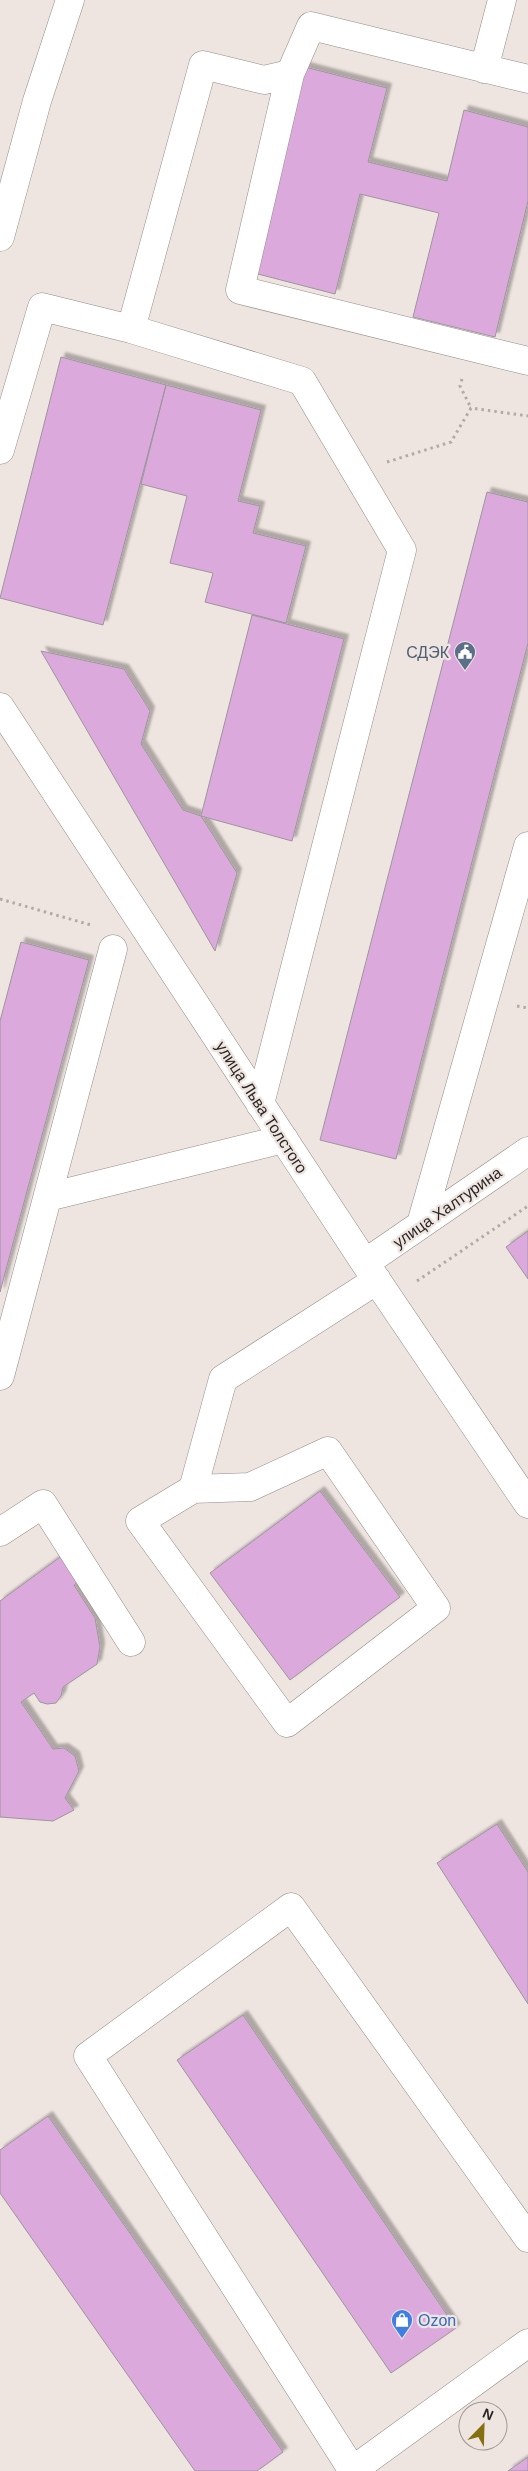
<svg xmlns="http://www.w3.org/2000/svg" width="528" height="2471" viewBox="0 0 528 2471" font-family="Helvetica,sans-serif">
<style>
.building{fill:#dca9dd;stroke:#9c969c;filter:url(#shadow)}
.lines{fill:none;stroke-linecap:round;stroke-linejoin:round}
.minor-casing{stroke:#948c88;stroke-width:29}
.path{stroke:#b2aaa7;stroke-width:3;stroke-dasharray:2.5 4;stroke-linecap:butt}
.minor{stroke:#fff;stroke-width:28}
.labels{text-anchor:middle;stroke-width:4.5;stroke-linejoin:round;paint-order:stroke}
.service-label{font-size:16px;fill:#4e5e75;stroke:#eee4e0;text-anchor:end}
.street-label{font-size:16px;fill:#292524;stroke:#eee4e0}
.shop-label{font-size:16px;fill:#366cbe;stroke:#eee4e0;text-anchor:start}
</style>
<defs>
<filter id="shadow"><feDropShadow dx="4.5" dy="-4.5" stdDeviation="1" flood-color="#0004"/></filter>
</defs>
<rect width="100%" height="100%" fill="#eee4e0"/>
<path class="building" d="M305,67L387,88L368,162L447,181L464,110L528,127V201L495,337L413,317L439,213L360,194L335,294L254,273Z
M61,357L166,385L103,625L0,598Z
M166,385L261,410L238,501L260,506L253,533L306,546L286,623L205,602L213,573L170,563L187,496L141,484Z
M487,492L528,502V643L396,1159L320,1140Z
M252,615L344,639L292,841L201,816Z
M41,651L124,669L150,711L141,744L183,810L201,816L237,873L215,951Z
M21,942L89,960L0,1292V1021Z
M528,1231V1279L506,1247Z
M320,1491L400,1597L290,1680L210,1573Z
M63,1555L80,1580L74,1585L95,1618L100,1647L97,1664L63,1687L61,1696L56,1703L47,1704L40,1702L34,1693L21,1702L53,1749L64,1748L75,1756L79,1771L65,1798L74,1810L53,1821L0,1817V1601Z
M497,1824L528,1872V2004L437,1863Z
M243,2015L456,2328L391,2373L177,2060Z
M48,2116L283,2452L257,2471H195L0,2193V2150Z
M528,2457V2471H508Z"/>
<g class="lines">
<g class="minor-casing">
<path id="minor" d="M484,69L502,0
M290,74L240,290L528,361
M0,237L37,101L70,0
M131,329L203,65L264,80L290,74L311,26L528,79
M0,450L42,307L131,329L302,381L402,550L260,1104
M0,707L365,1263L528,1504
M48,1197L284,1139
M421,1224L528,846
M365,1263L528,1151
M0,1376L113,949
M193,1489L250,1487L328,1451L436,1608L287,1723L140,1521L193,1489L223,1379L377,1280
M0,1532L43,1504L131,1642
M353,2470L528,2343
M353,2471L88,2056L291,1907L528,2238"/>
</g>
<path class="path" d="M462,379L460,386L471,408
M387,462L451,442L471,408L528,416
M0,899L91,925
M517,1006L528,1008
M417,1281L528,1206"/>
<use href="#minor" class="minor"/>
</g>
<defs>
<g id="civic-pin" transform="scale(1.125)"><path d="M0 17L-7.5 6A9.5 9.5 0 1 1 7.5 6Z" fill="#5c6f8a" stroke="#eee4e0"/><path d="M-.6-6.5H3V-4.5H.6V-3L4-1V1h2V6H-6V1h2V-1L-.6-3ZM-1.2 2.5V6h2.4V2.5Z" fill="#fff"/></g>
<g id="shop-pin" transform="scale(1.125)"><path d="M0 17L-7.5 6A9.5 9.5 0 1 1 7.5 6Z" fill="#3f7fe0" stroke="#eee4e0"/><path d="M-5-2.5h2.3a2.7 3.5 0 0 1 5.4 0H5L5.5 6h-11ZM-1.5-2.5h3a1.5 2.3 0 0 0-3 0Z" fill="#fff"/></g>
</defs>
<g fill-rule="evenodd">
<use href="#civic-pin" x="465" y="652"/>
<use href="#shop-pin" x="402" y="2320"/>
</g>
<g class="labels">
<g class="service-label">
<text x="449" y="658">СДЭК</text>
</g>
<g class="street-label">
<text transform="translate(262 1107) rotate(57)" y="6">улица Льва Толстого</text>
<text transform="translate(447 1207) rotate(-35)" y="6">улица Халтурина</text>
</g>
<g class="shop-label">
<text x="418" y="2326">Ozon</text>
</g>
</g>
<g transform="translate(483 2426) rotate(23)"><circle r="24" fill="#eee4e0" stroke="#9f9895"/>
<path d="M0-4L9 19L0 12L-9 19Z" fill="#856f0e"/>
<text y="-8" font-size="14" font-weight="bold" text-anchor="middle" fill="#292524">N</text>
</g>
</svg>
